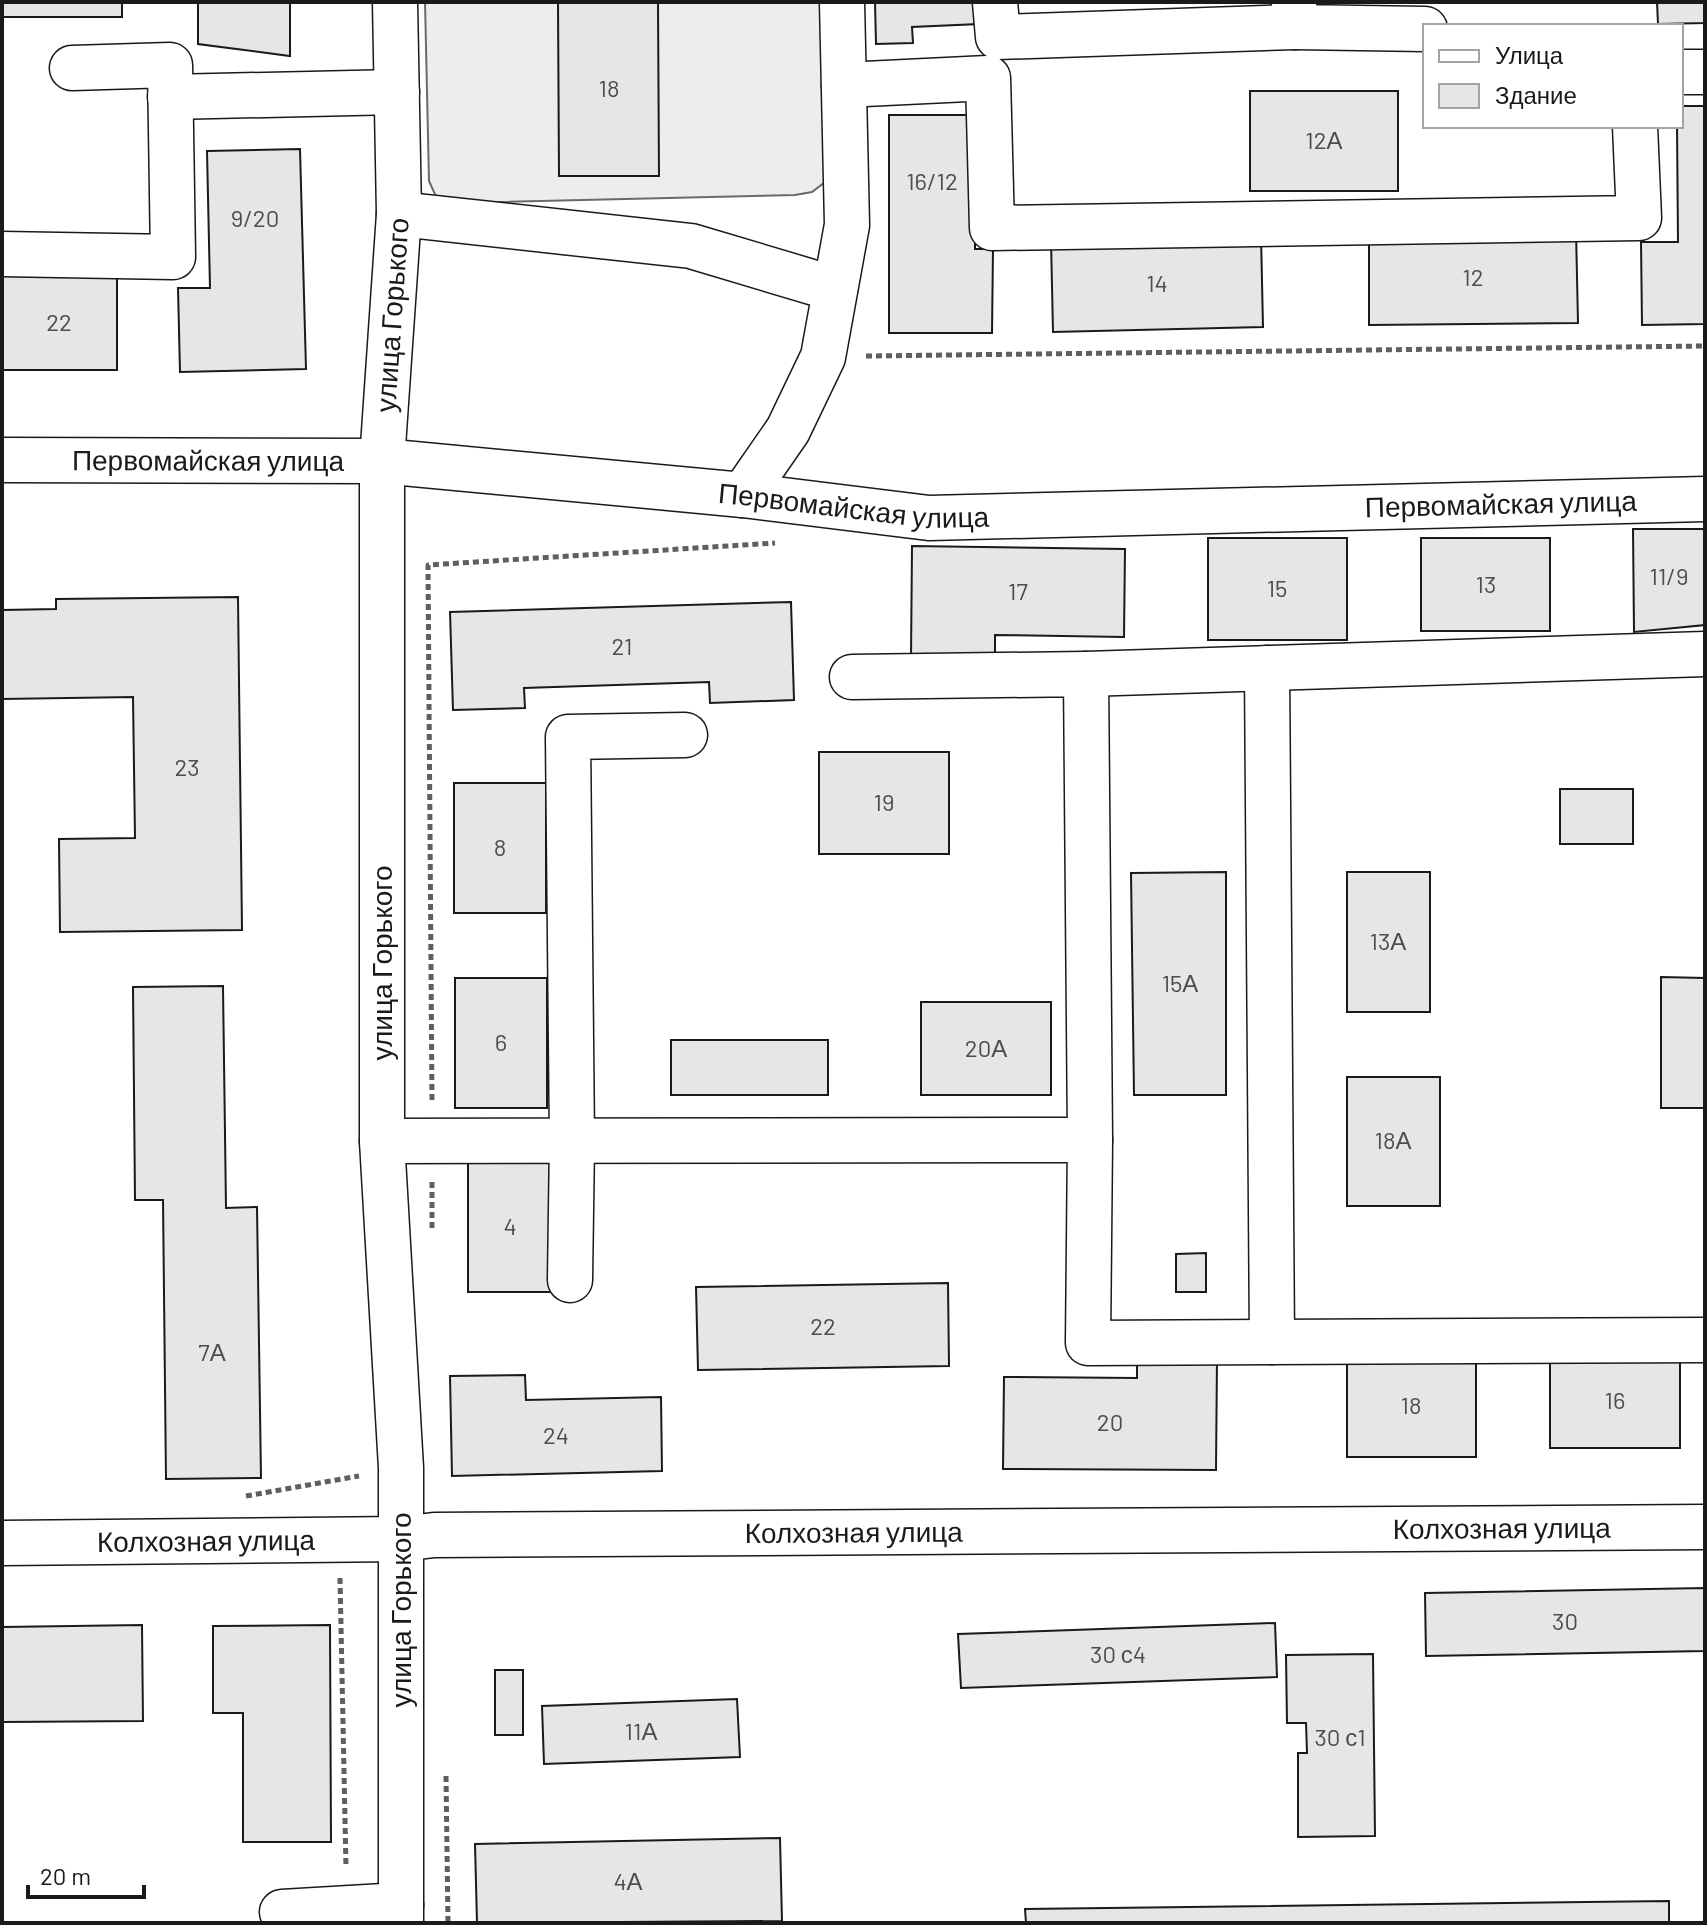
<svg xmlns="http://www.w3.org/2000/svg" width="1707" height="1925" viewBox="0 0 1707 1925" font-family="Barlow,sans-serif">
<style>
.built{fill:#ededed;stroke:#6a6a6a;stroke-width:2}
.building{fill:#e6e6e6;stroke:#1a1a1a;stroke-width:2}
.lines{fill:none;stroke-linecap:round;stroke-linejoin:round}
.minor-casing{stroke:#1a1a1a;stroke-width:47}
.path{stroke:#5f5f5f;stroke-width:5;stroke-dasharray:6 4;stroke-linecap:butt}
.minor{stroke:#fff;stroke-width:44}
.labels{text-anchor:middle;stroke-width:6;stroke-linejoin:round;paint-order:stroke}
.number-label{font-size:24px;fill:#4d4d4d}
.street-label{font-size:28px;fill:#1a1a1a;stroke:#fff}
</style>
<rect width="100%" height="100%" fill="#fff"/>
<path class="built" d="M425,2H829L833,176L812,192L795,195L461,203L438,201L429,181Z"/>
<path class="building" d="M2,2H122V17H2Z
M198,2H290V56L198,44Z
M558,2H658L659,176H559Z
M875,2H979V24L912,27L913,43L876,44Z
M1657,2H1705V23L1658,24Z
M1250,91H1398V191H1250Z
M1681,106H1705V324L1642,325L1641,242H1678L1677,126H1681Z
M889,115H975V249H993L992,333H889Z
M300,149L306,369L180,372L178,288H210L207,151Z
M1576,230L1578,323L1369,325V232Z
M1261,235L1263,327L1053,332L1051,240Z
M117,275V370H2V276Z
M1633,529H1705V625L1634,632Z
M1208,538H1347V640H1208Z
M1421,538H1550V631H1421Z
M912,546L1125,549L1124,637L995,635V660L911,658Z
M238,597L242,930L60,932L59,839L135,838L133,697L2,699V610L56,609V599Z
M791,602L794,700L710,703L709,682L524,688L525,708L453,710L450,612Z
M819,752H949V854H819Z
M454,783H546V913H454Z
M1560,789H1633V844H1560Z
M1226,872V1095H1134L1131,873Z
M1347,872H1430V1012H1347Z
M1661,977L1705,978V1108H1661Z
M455,978H547V1108H455Z
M223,986L226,1208L257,1207L261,1478L166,1479L163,1200H135L133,987Z
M921,1002H1051V1095H921Z
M671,1040H828V1095H671Z
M1347,1077H1440V1206H1347Z
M468,1162H551V1292H468Z
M1206,1253V1292H1176V1254Z
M948,1283L949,1366L698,1370L696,1287Z
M1347,1355H1476V1457H1347Z
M1550,1355H1680V1448H1550Z
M1137,1358H1217L1216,1470L1003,1469L1004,1377L1137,1378Z
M525,1375L526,1400L661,1397L662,1471L452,1476L450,1376Z
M1705,1588V1651L1426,1656L1425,1593Z
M1275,1623L1277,1677L961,1688L958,1634Z
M142,1625L143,1721L2,1722V1627Z
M330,1625L331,1842H243V1713H213V1626Z
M1373,1654L1375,1836L1298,1837V1753H1307L1306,1723H1287L1286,1655Z
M495,1670H523V1735H495Z
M737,1699L740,1757L544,1764L542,1706Z
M780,1838L782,1921L477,1923L475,1844Z
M1669,1901V1923H1026L1025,1909Z"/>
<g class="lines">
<g class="minor-casing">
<g id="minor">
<path d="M395,2L399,214L382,461V1141L401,1468V1923"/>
<path d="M995,2L998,37L1295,27"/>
<path d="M1294,2L1295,27L1425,29"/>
<path d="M1681,72H1705"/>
<path d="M844,85L988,78L992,228L1639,218L1635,126"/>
<path d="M170,97L397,92"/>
<path d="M399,214L691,246L835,289"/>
<path d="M2,254L173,257L170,65L72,68"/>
<path id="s1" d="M2,460L382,461L743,495L929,518L1705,499"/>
<path d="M743,495L788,430L823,357L847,225L842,2"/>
<path d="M1267,668L1272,1342L1705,1340"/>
<path d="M1086,674L1705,654"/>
<path d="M1090,1140L1088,1343L1272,1342"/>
<path d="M382,1141L1090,1140L1086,674L852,677"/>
<path d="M570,1280L572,1141L568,737L685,735"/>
<path id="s2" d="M2,1543L401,1539L434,1535L1705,1527"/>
<path d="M282,1912L401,1905"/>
</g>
</g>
<path class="path" d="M866,356L1705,346
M432,1100L428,565L775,543
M432,1182V1228
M246,1496L359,1476
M340,1578L346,1868
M446,1776L448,1923"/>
<use href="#minor" class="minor"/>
</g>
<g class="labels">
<g class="number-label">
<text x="609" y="97">18</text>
<text x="1324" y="149">12А</text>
<text x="932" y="190">16/12</text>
<text x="255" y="227">9/20</text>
<text x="1473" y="286">12</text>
<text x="1157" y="292">14</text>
<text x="59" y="331">22</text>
<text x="1669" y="585">11/9</text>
<text x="1486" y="593">13</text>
<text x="1277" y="597">15</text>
<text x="1018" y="600">17</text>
<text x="622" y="655">21</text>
<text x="187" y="776">23</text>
<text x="884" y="811">19</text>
<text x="500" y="856">8</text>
<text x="1388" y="950">13А</text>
<text x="1180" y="992">15А</text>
<text x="501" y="1051">6</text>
<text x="986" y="1057">20А</text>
<text x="1393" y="1149">18А</text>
<text x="510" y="1235">4</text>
<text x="823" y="1335">22</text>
<text x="212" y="1361">7А</text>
<text x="1615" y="1409">16</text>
<text x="1411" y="1414">18</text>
<text x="1110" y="1431">20</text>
<text x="556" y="1444">24</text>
<text x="1565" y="1630">30</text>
<text x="1118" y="1663">30 с4</text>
<text x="641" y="1740">11А</text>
<text x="1340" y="1746">30 с1</text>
<text x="628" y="1890">4А</text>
</g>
<g class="street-label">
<text transform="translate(392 315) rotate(-86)" y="10">улица Горького</text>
<text dy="10" stroke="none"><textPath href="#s1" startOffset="206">Первомайская улица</textPath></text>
<text dy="10" stroke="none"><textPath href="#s1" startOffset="854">Первомайская улица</textPath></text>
<text dy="10" stroke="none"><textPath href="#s1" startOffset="1502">Первомайская улица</textPath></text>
<text transform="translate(382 963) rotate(-90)" y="10">улица Горького</text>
<text dy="10" stroke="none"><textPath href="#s2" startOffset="1500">Колхозная улица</textPath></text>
<text dy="10" stroke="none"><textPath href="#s2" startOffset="852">Колхозная улица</textPath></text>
<text dy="10" stroke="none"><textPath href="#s2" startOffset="204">Колхозная улица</textPath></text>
<text transform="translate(401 1610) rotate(-90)" y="10">улица Горького</text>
</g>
</g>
<rect width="1707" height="1925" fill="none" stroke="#1a1a1a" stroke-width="8"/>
<rect x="1423" y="24" width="260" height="104" fill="#ffffff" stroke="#a3a3a3" stroke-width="2"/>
<rect x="1439" y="50" width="40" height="12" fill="#ffffff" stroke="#a3a3a3" stroke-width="2"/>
<text x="1495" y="64" font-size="24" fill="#1a1a1a">Улица</text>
<rect x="1439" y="84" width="40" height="24" fill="#e6e6e6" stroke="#a3a3a3" stroke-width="2"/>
<text x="1495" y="104" font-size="24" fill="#1a1a1a">Здание</text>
<path d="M28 1885v12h116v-12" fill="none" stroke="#1a1a1a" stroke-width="4"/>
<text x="40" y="1885" font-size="24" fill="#1a1a1a" stroke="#ffffff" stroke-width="6" paint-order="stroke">20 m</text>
</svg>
